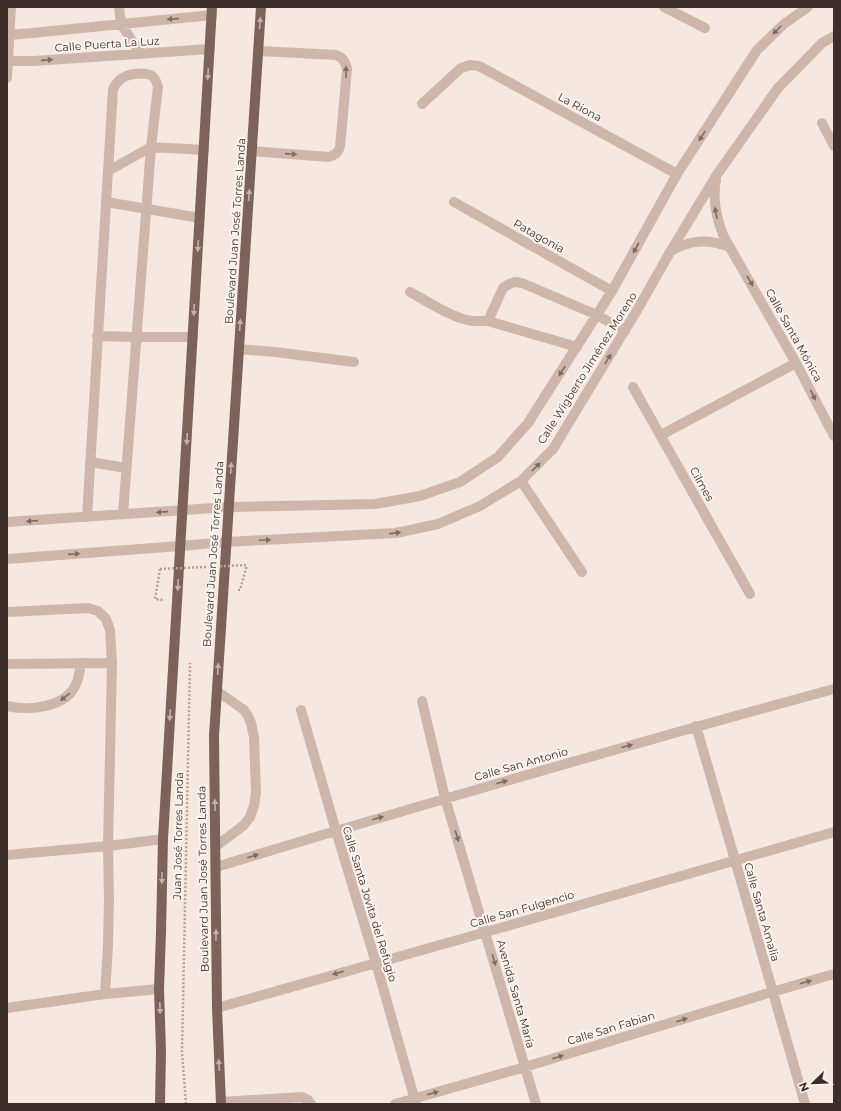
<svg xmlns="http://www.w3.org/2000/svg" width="841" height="1111" viewBox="0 0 841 1111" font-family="Montserrat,sans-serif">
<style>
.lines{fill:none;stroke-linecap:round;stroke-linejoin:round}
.path{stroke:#ba9f94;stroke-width:2.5;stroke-dasharray:2 2;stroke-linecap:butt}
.minor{stroke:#ceb6aa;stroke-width:10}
.major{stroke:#7d625b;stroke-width:10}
.path-bridge{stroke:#ba9f94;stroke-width:2.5;stroke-dasharray:2 2;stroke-linecap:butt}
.oneway{fill:#7d6b64}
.oneway2{fill:#c2b2ab}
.labels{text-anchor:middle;stroke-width:4;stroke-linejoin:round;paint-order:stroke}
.street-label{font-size:11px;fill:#3b2d2a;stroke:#fbf3ed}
</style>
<rect width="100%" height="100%" fill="#f4e8e0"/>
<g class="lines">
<path class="path" d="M160,569L155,599L163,600
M238,590H240L247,565
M186,1104L182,1052L190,663"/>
<path class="minor" d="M119,7L121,24L140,53
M664,7L705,28
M7,36L10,35L32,33L212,15
M7,61H34L210,49
M7,78L11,7
M422,104L461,68L470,65L479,66L677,174
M822,123L834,146
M252,151L329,157C335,155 338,153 340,147L347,69C345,61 343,58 336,55L259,51
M108,171L151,147L204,150
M716,180C712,200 716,218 724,237L796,363L834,436
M106,202L200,218
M454,202L612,291
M671,251C692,239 709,239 730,247
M410,292C427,301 453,319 473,321C478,321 483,321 488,321
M97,336L136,337H193
M577,347L488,321L503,288L509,284L515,282L522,283L597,315L625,331
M239,349L275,352L354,362
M633,387L750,594
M661,435L796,363
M90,462L126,468
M521,481L582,572
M87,517L113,89C115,85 117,82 121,79C127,74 145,71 152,76C156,79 157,83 158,87L151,147L123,514
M7,522L229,507L375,504L420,496L460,482L498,457L528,423L612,291L677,174L757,50L784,24L808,7
M7,559L180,546L226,542L396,533L438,524L480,506L521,481L553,449L639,307L670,252L716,176L778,88L822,43L834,36
M7,612L88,608L98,611L106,619L110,630L112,663L108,846L109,899L108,945L105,994
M7,664L112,663
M422,701L445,798L536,1104
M7,706C29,711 66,708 76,684C79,678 80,670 81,663
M301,710L336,831L376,963L416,1104
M696,726L735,860L805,1104
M215,847L244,825L250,817L254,806L256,792L254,737L251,723L248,716L244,710L217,691
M7,855L108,846L163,839
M216,867C421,805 627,745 834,689
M7,1008L105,994L159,989
M217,1008L486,932L834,832
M221,1102L302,1097L308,1100L311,1104
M395,1104L525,1067L772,992L834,974"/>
<path class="major" d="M160,1104L161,1051L159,989L161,932L163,839L212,7
M221,1104L217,1008L214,736L261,7"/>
<path class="path-bridge" d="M160,569L247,565"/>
</g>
<defs><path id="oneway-solid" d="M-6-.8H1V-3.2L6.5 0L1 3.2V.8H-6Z"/></defs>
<g class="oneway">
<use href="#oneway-solid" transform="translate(173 19) rotate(175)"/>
<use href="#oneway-solid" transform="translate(777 30) rotate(135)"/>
<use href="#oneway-solid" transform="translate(47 60) rotate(-4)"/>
<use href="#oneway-solid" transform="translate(346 72) rotate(-91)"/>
<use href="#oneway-solid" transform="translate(702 136) rotate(123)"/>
<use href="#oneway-solid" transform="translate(291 154) rotate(4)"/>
<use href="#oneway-solid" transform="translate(716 213) rotate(-101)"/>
<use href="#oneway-solid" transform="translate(636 248) rotate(119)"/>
<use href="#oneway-solid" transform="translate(750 281) rotate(60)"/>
<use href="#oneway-solid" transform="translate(608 359) rotate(-59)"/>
<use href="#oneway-solid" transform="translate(562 371) rotate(123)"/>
<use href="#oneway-solid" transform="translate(813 395) rotate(63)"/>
<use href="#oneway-solid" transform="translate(536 467) rotate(-45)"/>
<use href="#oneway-solid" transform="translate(162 512) rotate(176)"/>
<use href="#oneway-solid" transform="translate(32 521) rotate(176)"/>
<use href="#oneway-solid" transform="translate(395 533) rotate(-7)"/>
<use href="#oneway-solid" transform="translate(265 540) rotate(-3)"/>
<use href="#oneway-solid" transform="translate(74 554) rotate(-4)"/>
<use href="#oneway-solid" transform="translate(65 697) rotate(142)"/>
<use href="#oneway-solid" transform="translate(627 746) rotate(-16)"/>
<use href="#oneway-solid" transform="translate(502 782) rotate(-16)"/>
<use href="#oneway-solid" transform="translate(378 818) rotate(-16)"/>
<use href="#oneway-solid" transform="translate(457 836) rotate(73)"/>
<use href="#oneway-solid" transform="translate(253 856) rotate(-17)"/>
<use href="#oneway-solid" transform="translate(494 960) rotate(74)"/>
<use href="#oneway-solid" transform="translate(338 973) rotate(164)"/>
<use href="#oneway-solid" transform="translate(806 982) rotate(-16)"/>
<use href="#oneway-solid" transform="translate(682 1020) rotate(-17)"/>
<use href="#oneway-solid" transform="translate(558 1057) rotate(-17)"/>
<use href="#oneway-solid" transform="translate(433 1093) rotate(-16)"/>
</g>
<g class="oneway2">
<use href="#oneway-solid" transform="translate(260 23) rotate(-86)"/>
<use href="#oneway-solid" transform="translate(208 74) rotate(93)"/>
<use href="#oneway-solid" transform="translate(249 195) rotate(-86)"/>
<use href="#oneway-solid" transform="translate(198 246) rotate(93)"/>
<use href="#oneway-solid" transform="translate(194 310) rotate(93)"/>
<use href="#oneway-solid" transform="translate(240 325) rotate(-86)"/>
<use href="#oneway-solid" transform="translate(187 439) rotate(93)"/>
<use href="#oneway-solid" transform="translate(231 468) rotate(-86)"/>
<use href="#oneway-solid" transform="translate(178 585) rotate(93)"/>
<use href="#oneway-solid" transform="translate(218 669) rotate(-86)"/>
<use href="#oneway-solid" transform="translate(170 715) rotate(93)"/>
<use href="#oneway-solid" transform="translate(215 805) rotate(-91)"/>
<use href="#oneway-solid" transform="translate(162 878) rotate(91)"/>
<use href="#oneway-solid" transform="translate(216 935) rotate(-90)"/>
<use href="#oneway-solid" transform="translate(160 1008) rotate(88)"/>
<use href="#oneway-solid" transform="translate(219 1065) rotate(-93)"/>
</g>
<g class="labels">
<g class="street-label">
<text transform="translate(107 44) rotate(-4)" y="4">Calle Puerta La Luz</text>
<text transform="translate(580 107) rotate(28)" y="4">La Riona</text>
<text transform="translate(235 231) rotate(-86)" y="4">Boulevard Juan José Torres Landa</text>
<text transform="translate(539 236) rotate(29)" y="4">Patagonia</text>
<text transform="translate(794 335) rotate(61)" y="4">Calle Santa Mónica</text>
<text transform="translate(587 368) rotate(-58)" y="4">Calle Wigberto Jiménez Moreno</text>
<text transform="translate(702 484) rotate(61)" y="4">Cilmes</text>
<text transform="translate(213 554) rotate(-86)" y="4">Boulevard Juan José Torres Landa</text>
<text transform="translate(521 764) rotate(-16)" y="4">Calle San Antonio</text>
<text transform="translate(178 836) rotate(-89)" y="4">Juan José Torres Landa</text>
<text transform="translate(203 879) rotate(-91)" y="4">Boulevard Juan José Torres Landa</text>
<text transform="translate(370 904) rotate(73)" y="4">Calle Santa Jovita del Refugio</text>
<text transform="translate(522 909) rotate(-16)" y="4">Calle San Fulgencio</text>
<text transform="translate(762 912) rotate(74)" y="4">Calle Santa Amalia</text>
<text transform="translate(516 994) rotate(74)" y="4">Avenida Santa María</text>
<text transform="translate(611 1028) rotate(-17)" y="4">Calle San Fabian</text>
</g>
</g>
<rect width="841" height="1111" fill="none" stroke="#3b2d2a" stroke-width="16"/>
<g transform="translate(813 1083) rotate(247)" stroke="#fbf3ed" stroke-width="3" paint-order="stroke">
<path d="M0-3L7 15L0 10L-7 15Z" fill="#3b2d2a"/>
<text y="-6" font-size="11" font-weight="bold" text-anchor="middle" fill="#3b2d2a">N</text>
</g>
</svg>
